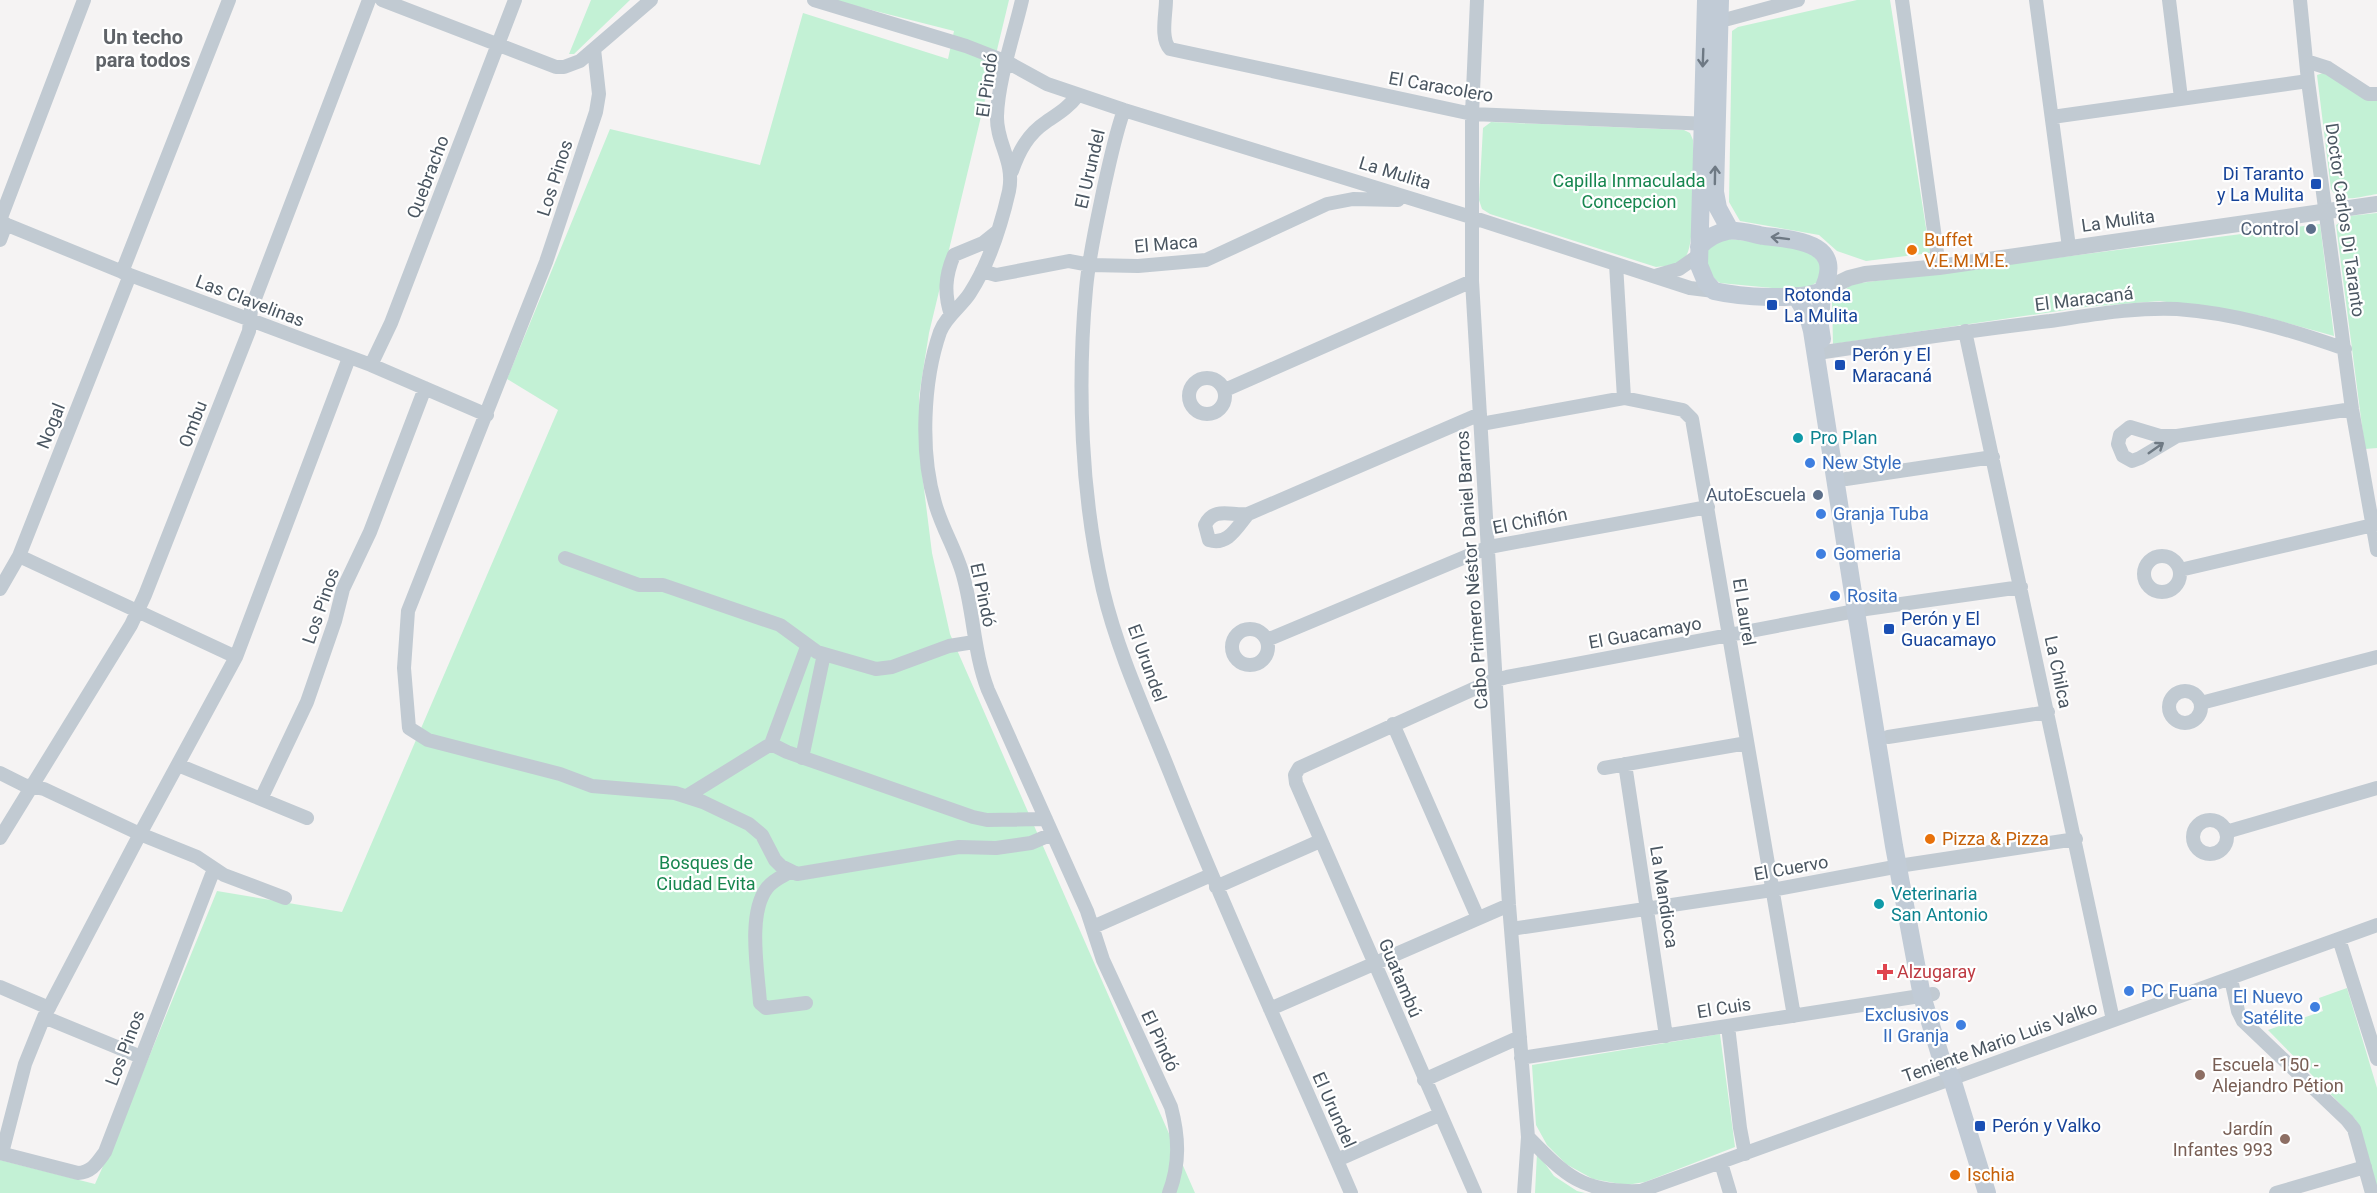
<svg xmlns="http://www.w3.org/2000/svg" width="2377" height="1193" viewBox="0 0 2377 1193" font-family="Roboto,sans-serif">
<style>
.green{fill:#c3f1d5}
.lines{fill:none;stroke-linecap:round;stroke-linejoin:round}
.minor{stroke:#c1cad2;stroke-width:14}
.tertiary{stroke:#c1cad2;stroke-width:16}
.secondary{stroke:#c1cbd6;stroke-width:18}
.oneway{stroke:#6e7984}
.oneway2{stroke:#6e7983}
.transit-dot{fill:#1a4fb4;stroke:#fff;stroke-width:2}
.service-dot{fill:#5c6f8a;stroke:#fff;stroke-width:2}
.food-dot{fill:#e8710a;stroke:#fff;stroke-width:2}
.culture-dot{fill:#0f9aa8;stroke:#fff;stroke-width:2}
.shop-dot{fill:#3f7fe0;stroke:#fff;stroke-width:2}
.health-dot{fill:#e0444e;stroke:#fff;stroke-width:2}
.education-dot{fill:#8d6e63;stroke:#fff;stroke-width:2}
.labels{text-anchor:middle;stroke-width:4.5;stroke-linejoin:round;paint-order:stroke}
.street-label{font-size:18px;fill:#4a5661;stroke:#fff}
.transit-label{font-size:18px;fill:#164399;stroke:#fff;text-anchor:start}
.park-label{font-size:18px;fill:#17864f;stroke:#fff}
.service-label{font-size:18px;fill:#4e5e75;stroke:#fff;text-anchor:end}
.food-label{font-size:18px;fill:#c56008;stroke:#fff;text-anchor:start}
.culture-label{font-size:18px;fill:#0d838f;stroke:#fff;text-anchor:start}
.shop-label{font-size:18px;fill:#366cbe;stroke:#fff;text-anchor:start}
.health-label{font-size:18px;fill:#be3a42;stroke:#fff;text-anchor:start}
.education-label{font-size:18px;fill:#785e54;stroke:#fff;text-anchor:start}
.neighbourhood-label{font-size:20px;font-weight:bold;fill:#5f6368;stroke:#fff}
</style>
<rect width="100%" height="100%" fill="#f5f3f3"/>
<path class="green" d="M591,0H630L574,54H569Z
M832,0H1009L929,333L919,396L922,473L932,553L950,634L1195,1193H0V1160L95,1184L117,1135L217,891L342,912L558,410L507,379L610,129L760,165L803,13L948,59L954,31Z
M1857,0H1890L1930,253L1866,261L1837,251L1819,235L1740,221L1729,202L1732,31L1738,27Z
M2326,72L2377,100V194C2362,196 2340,205 2331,189L2317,75Z
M1491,122L1684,130L1690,133L1693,140C1693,162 1696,242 1686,256C1679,265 1667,266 1656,267L1490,214L1482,209L1479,200L1483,128Z
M2377,213V448L2365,449L2336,225L2349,216Z
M2320,224L2334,336L2262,316L2160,301L2086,307L1833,344L1832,300L1852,284Z
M1721,238L1807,248L1822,266L1819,281L1802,291L1720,283C1705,271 1706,266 1707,248Z
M2347,988L2377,1088V1187L2360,1128L2355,1119L2268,1030L2323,1011L2319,998Z
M1720,1034L1735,1147L1645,1182L1626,1185L1593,1179L1566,1164L1547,1145L1536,1125L1532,1065Z
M1537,1153L1554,1176L1577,1191L1585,1193H1535Z"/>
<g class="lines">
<path class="minor" d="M382,0L556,67H564L580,61L651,0
M814,0L966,46L1007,62L1047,84L1124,110L1471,217L1690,288L1714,291
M1022,0C1014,35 998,80 997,116C996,143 1015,161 1009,191C1001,226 990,262 970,293C962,306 946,316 940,332C923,381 920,453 935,503C942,529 958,553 964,579C974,616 974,654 988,690L1087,911L1103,960L1171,1107C1179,1137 1180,1164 1169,1193
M1166,0C1166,14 1160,39 1170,49L1472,114L1710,124
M1477,0L1472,114V281L1509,905L1528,1137L1524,1193
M1902,0L1939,267
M2036,0L2069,247
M2169,0L2181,98
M2300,0L2308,81L2352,409L2377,550
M1710,19H1728L1798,0
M594,49L599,94L596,112L546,262L408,611L404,668L409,728L428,740L560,774L592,786L675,793L703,802L749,824L762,835L775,860L781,866L797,874L959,847L996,848L1031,843L1052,834
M2306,61L2328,68L2368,94H2377
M1124,110C1115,135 1110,161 1104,187C1097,221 1089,255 1086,289C1077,386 1081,495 1103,590C1118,653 1146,713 1170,773C1226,915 1291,1053 1351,1193
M2052,117L2308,81
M1012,171C1019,151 1028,134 1046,122C1059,113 1069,107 1078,95
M0,220L84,0
M0,222L130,275L371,365L487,415
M0,240L6,224
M1616,264L1624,398
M982,271L996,275L1069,261L1090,265L1138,266L1206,260L1327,204L1353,199L1398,200
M122,272L229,0
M1655,276L1679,269L1699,255
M951,315C944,294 945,276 954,255L983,243L998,231
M1965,331L2113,1020
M1824,352C1899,341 1975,330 2050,321C2092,315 2135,307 2177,309C2235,313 2291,330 2345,349
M371,365L391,323L515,0
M1189 396a18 18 0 1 1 36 0a18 18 0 1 1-36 0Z
M1225,390L1472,281
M1481,424L1624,398L1683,410L1692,419L1794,1016
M2177,436L2140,458L2132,461L2123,456L2118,444L2120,435L2130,427L2160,436H2177L2352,409
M1846,479L1993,457
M1248,514C1237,527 1228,546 1209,540L1205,525C1214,506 1231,516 1248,514L1480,414
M19,556L236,657
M2144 574a18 18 0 1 1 36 0a18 18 0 1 1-36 0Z
M565,558L639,585H663L780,625L817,652L876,669L892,667L949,646L974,642
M2180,570L2377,524
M0,589L19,556L130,275
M1232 647a18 18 0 1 1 36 0a18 18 0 1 1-36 0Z
M1267,640L1489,547L1708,507
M2169 707a16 16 0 1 1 32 0a16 16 0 1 1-32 0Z
M2201,703L2377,657
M1393,724L1478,918
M1888,737L2048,712
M771,744L787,752L973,817L987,820L1046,819
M802,758L824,654
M1625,764L1666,1036
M178,765L307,818
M1604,768L1747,743
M0,773L24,785L44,789L140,834L197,857L224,875L285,898
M687,796L771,744L807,647
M261,799L307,702L335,621L343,589L370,532L425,388
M2193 837a17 17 0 1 1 34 0a17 17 0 1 1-34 0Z
M2226,832L2377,788
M0,838L131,625L145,595L249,331L251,309L369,0
M790,872C783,876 773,880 767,888C747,914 758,972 760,1003L766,1008L806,1003
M1216,887L1320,841
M1093,927L1211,875
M1511,929L1772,890L1905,865L2076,839
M2339,939L2377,1059
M2231,979L2238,1011L2243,1021L2347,1120L2354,1129L2372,1193
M0,987L49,1008
M1270,1009L1509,905
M44,1017L141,1057
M1728,1026L1740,1128L1745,1154
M1521,1058L1933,994
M1424,1080L1520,1037
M1528,1137C1565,1175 1582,1193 1639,1191
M0,1153L78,1173C92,1172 97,1163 105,1152L214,869
M2,1153L25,1064L44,1017L140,834L236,657L349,358
M1337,1160L1439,1115
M1721,1163L1730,1193
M1475,1193L1296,783L1295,775L1299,768L1489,682L1507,677L1866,609L2021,587
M1635,1193L2377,925
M2276,1193L2365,1167"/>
<path class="tertiary" d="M1822,291L1849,278L1865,274L1939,267L2377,204"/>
<path class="secondary" d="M1720,0L1715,192L1718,208L1730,230
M1699,247C1707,238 1715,233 1727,231C1737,229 1753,234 1764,236C1798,240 1846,243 1822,291C1798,301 1740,297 1714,291L1706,282L1699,265L1706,0
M1822,291L1820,326L1822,339
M1796,296L1808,316L1812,331L1856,612L1894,846L1922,996L1941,1058L1952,1079L1987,1193"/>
</g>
<defs><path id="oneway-shaft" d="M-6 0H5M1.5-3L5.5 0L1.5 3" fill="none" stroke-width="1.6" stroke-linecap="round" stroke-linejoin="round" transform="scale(1.5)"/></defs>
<g class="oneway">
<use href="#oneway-shaft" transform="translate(1703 58) rotate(92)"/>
<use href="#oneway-shaft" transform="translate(1715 175) rotate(-89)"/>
<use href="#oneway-shaft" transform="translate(1780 238) rotate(-173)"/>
</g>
<use class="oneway2" href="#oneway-shaft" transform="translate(2156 448) rotate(-35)"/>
<g class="transit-dot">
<rect x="2310" y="178" width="12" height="12" rx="3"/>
<rect x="1766" y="299" width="12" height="12" rx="3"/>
<rect x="1834" y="359" width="12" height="12" rx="3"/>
<rect x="1883" y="623" width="12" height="12" rx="3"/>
<rect x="1974" y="1120" width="12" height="12" rx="3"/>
</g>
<g class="service-dot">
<circle cx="2311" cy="229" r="6"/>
<circle cx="1818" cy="495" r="6"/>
</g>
<g class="food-dot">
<circle cx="1912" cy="250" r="6"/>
<circle cx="1930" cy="839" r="6"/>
<circle cx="1955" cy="1175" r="6"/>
</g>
<g class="culture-dot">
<circle cx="1798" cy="438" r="6"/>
<circle cx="1879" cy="904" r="6"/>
</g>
<g class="shop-dot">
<circle cx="1810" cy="463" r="6"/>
<circle cx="1821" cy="514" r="6"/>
<circle cx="1821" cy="554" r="6"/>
<circle cx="1835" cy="596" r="6"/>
<circle cx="2129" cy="991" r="6"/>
<circle cx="2315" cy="1007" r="6"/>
<circle cx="1961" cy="1025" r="6"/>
</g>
<path class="health-dot" d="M1882 963h6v6h6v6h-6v6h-6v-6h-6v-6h6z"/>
<g class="education-dot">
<circle cx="2200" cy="1075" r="6"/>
<circle cx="2285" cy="1139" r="6"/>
</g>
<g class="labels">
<g class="street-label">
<text transform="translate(987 85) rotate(-82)" y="6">El Pindó</text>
<text transform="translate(1441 87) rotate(10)" y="6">El Caracolero</text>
<text transform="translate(1090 169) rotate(-77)" y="6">El Urundel</text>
<text transform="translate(1395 173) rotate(17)" y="6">La Mulita</text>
<text transform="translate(428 177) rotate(-69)" y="6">Quebracho</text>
<text transform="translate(555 178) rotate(-72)" y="6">Los Pinos</text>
<text transform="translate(2345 220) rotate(82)" y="6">Doctor Carlos Di Taranto</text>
<text transform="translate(2118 221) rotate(-8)" y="6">La Mulita</text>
<text transform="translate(1166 244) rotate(-5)" y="6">El Maca</text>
<text transform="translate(2084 299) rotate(-7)" y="6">El Maracaná</text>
<text transform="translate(250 301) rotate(21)" y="6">Las Clavelinas</text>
<text transform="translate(193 424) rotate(-69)" y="6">Ombu</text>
<text transform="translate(51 426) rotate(-68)" y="6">Nogal</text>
<text transform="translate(1530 521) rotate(-11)" y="6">El Chiflón</text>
<text transform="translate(1472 570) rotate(-94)" y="6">Cabo Primero Néstor Daniel Barros</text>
<text transform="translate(983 595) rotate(78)" y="6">El Pindó</text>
<text transform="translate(321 606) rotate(-71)" y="6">Los Pinos</text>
<text transform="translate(1744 612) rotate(81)" y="6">El Laurel</text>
<text transform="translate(1645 633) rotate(-10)" y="6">El Guacamayo</text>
<text transform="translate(1147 663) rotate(70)" y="6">El Urundel</text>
<text transform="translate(2058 672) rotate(78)" y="6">La Chilca</text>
<text transform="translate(1791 868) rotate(-10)" y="6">El Cuervo</text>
<text transform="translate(1664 897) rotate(81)" y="6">La Mandioca</text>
<text transform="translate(1400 978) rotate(67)" y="6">Guatambú</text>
<text transform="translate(1724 1008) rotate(-9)" y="6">El Cuis</text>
<text transform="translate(1160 1041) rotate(65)" y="6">El Pindó</text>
<text transform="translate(2000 1042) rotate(-20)" y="6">Teniente Mario Luis Valko</text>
<text transform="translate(125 1048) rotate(-69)" y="6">Los Pinos</text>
<text transform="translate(1334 1110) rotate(66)" y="6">El Urundel</text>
</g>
<g class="transit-label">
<text x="2304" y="180" text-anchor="end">Di Taranto<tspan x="2304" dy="21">y La Mulita</tspan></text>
<text x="1784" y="301">Rotonda<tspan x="1784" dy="21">La Mulita</tspan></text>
<text x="1852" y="361">Perón y El<tspan x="1852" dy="21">Maracaná</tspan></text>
<text x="1901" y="625">Perón y El<tspan x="1901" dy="21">Guacamayo</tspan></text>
<text x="1992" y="1132">Perón y Valko</text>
</g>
<g class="park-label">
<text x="1629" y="187">Capilla Inmaculada<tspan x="1629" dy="21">Concepcion</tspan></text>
<text x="706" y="869">Bosques de<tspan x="706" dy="21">Ciudad Evita</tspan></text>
</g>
<g class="service-label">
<text x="2299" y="235">Control</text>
<text x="1806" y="501">AutoEscuela</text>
</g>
<g class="food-label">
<text x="1924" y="246">Buffet<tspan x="1924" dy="21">V.E.M.M.E.</tspan></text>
<text x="1942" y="845">Pizza &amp; Pizza</text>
<text x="1967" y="1181">Ischia</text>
</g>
<g class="culture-label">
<text x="1810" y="444">Pro Plan</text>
<text x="1891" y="900">Veterinaria<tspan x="1891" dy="21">San Antonio</tspan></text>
</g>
<g class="shop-label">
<text x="1822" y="469">New Style</text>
<text x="1833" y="520">Granja Tuba</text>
<text x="1833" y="560">Gomeria</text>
<text x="1847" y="602">Rosita</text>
<text x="2141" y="997">PC Fuana</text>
<text x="2303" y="1003" text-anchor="end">El Nuevo<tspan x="2303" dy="21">Satélite</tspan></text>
<text x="1949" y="1021" text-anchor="end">Exclusivos<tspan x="1949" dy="21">II Granja</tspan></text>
</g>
<g class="health-label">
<text x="1897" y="978">Alzugaray</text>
</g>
<g class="education-label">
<text x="2212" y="1071">Escuela 150 -<tspan x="2212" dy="21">Alejandro Pétion</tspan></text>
<text x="2273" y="1135" text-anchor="end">Jardín<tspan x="2273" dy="21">Infantes 993</tspan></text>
</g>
<g class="neighbourhood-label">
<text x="143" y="44">Un techo<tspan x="143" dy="23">para todos</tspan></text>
</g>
</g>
</svg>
